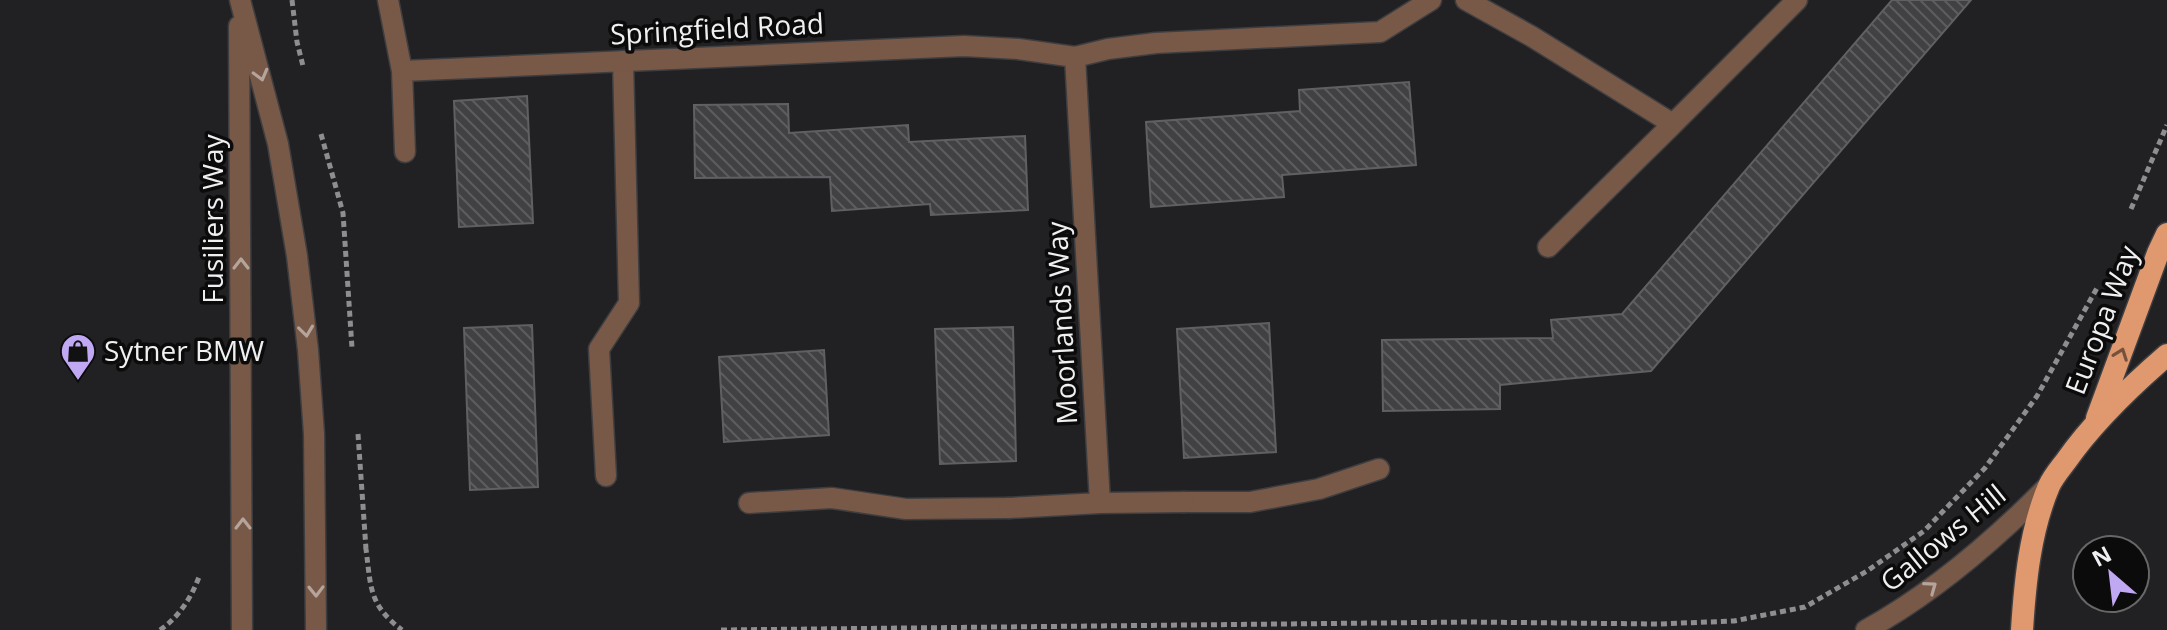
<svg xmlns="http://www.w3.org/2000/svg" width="2167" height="630" viewBox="0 0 2167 630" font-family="'Open Sans',sans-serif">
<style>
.building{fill:url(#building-back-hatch);stroke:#606063;stroke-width:2}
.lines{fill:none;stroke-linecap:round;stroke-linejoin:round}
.service-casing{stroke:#3e3e41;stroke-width:23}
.minor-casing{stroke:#3e3e41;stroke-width:23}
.tertiary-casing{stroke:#3e3e41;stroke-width:23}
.trunk-casing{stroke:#3e3e41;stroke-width:25}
.path{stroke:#8e8e90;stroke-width:5;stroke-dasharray:6 4;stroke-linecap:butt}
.service{stroke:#785846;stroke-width:20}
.minor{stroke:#785846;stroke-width:20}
.tertiary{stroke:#785846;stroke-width:20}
.trunk{stroke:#e0986e;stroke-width:22}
.oneway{stroke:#b4a49c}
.oneway2{stroke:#76523d}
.labels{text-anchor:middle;stroke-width:7;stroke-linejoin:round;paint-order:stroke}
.street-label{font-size:28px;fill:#f0f0f2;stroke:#0b0b0c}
.poi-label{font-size:28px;fill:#f0f0f2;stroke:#0b0b0c;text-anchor:start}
</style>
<defs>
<pattern id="building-back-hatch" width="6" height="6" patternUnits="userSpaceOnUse" patternTransform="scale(2)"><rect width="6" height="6" fill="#414144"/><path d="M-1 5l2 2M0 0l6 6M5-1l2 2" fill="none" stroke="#5d5d5f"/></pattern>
</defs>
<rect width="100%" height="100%" fill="#212124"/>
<path class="building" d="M1892,0H1971L1651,371L1500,385V409L1383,411L1382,340L1553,338L1551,320L1622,314Z
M1409,82L1416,165L1282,175L1284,197L1151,207L1146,122L1300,111L1299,90Z
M527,96L533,223L459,227L454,101Z
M788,104L789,133L908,125L909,142L1025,136L1028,210L931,215L930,204L832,211L830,177L695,178L694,105Z
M1269,323L1276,452L1184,458L1177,329Z
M532,325L538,487L470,490L464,328Z
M1013,327L1016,461L940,464L935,329Z
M824,350L829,435L724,442L719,357Z"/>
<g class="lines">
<g class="service-casing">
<path id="service" d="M1466,0L1531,36L1673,124L1797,0
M1548,247L1673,124
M606,476L599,349L629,303L623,61
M1184,502H1250L1319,489L1379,469
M749,503L832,498L906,509L1009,508"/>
</g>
<g class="minor-casing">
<path id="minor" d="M240,0L278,144L297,256L308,350L314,434L316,630
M388,0L402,71L964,46L1018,49L1075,57L1108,49L1156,43L1380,32L1431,0
M239,26L242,630
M1075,57L1100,503L1184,502
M402,71L405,152
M1009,508L1100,503"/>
</g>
<g class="tertiary-casing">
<path id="tertiary" d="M1866,630C1935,592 1995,540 2050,484"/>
</g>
<g class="trunk-casing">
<path id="trunk" d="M2097,418L2158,253L2167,234
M2022,630C2025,582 2030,531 2049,486C2053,477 2060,469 2066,461C2094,421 2131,386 2167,355"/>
</g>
<path class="path" d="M292,0L297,42L303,66
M321,134L343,213L352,348
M2131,209L2167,125
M358,434L366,549
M364,550L366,549C371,588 369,605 402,630
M160,630C179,617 191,598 199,577
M721,630L1469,622L1658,624L1734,621L1805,607L1867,571L1924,531L1985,468L2037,396L2097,288"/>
<use href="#service" class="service"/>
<use href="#minor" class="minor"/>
<use href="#tertiary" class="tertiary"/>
<use href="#trunk" class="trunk"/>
</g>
<defs><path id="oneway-chevron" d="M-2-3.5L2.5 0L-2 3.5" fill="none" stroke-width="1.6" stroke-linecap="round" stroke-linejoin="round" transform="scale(2)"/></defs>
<g class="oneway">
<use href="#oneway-chevron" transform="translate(261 75) rotate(75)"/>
<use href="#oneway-chevron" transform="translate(241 264) rotate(-90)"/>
<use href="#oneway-chevron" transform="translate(306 331) rotate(83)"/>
<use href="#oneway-chevron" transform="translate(243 524) rotate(-90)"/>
<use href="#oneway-chevron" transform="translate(1931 587) rotate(-36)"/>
<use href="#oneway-chevron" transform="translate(316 591) rotate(89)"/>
</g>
<use class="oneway2" href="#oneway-chevron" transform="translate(2121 354) rotate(-70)"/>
<defs>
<g id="shop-pin" transform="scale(1.8)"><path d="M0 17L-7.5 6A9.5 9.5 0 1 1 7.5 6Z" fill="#c1a8f3" stroke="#0b0b0c"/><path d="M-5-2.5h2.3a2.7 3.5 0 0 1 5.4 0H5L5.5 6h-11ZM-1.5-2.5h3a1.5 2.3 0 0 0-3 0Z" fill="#111"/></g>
</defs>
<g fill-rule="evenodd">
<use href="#shop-pin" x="78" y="351"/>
</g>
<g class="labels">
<g class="street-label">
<text transform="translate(717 29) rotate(-3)" y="10">Springfield Road</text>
<text transform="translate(213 219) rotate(-90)" y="10">Fusiliers Way</text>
<text transform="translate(2102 320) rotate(-69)" y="10">Europa Way</text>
<text transform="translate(1062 323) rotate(-93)" y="10">Moorlands Way</text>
<text transform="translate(1943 538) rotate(-39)" y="10">Gallows Hill</text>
</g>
<g class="poi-label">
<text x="104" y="361">Sytner BMW</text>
</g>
</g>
<g transform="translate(2111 574) rotate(332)"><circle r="38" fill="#0b0b0c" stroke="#676768" stroke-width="2"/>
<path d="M0-6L14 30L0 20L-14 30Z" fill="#c1a8f3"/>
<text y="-12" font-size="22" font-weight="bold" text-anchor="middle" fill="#f0f0f2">N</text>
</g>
</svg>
